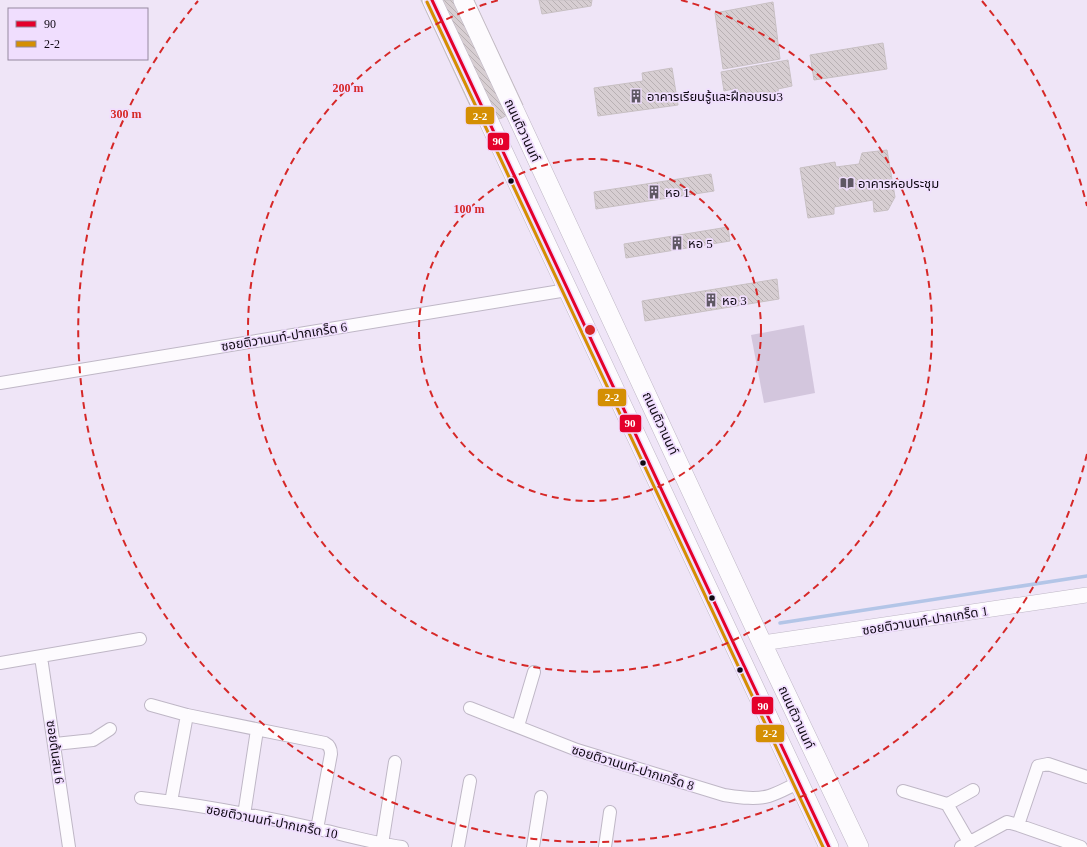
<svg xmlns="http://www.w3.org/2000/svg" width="1087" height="847" viewBox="0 0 1087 847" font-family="'Times New Roman','Noto Sans Thai',serif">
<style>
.park{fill:#d3c6dd}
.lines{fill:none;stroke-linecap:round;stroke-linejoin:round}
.stream{stroke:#b3c5e7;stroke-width:3.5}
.building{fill:url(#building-back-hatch);stroke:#c8c0c3}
.minor-casing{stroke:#bfb7c6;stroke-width:14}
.tertiary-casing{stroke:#bfb7c6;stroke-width:16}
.primary-casing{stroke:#bfb7c6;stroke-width:20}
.minor{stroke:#fdfbfe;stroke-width:12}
.tertiary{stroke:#fdfbfe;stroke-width:15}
.primary{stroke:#fdfbfe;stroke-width:19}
.bus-1-casing{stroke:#f0defe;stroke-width:6}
.bus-2-casing{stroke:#f0defe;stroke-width:6}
.bus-1{stroke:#e4002b;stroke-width:3}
.bus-2{stroke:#d48f03;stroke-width:3}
.ring{fill:none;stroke:#d62828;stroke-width:2;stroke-dasharray:7 5}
.bus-dot{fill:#100a14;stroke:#f0defe;stroke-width:1.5}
.labels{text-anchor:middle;stroke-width:3.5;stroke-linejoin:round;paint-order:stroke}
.poi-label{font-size:13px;fill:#100a14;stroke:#f0defe;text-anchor:start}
.street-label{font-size:13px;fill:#100a14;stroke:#f0defe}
.centre{fill:#d62828;stroke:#f0defe;stroke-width:2}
.ring-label{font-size:12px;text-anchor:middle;font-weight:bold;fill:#d62828;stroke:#f0defe;stroke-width:3.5;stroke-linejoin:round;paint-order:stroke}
.line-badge{stroke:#f0defe;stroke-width:1.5}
.badge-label{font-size:11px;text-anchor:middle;font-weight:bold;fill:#fff}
</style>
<defs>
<pattern id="building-back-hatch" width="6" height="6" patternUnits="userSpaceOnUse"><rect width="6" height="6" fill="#d7ced2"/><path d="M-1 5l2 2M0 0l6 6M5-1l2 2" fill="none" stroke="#b8b0b3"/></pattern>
</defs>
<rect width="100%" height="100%" fill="#efe5f7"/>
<path class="park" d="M804,325L815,393L764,403L751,335Z"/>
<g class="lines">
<path class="stream" d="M780,623L1087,576"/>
</g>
<path class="building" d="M421,0H474L523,105L502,118L479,125Z
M539,0H592L591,6L542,14Z
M773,2L780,59L723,69L715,13Z
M883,43L887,69L814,80L810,55Z
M788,60L792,86L778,89L779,97L764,100V91L740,96L738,88L724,91L721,72Z
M672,68L678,105L598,116L594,88L643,81L642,73Z
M887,150L895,197L888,210L874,212L873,200L834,207V214L808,218L800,168L835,162L836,167L859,164L862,153Z
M711,174L714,191L596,209L594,192Z
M728,227L730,241L626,258L624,244Z
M777,279L779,299L645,321L642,301Z"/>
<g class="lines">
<g class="minor-casing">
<path id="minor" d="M0,383L567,290
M41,657L69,847
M0,663L140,639
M151,705L187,715L325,743C329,745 331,748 331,754L317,829
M470,708L577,750L724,795C738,797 755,800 769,796C779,793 789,787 798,783
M518,726L534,672
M55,744L93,740L110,729
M903,791L947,804L969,842
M141,798C201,805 260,816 318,829C346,835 373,843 402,847
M171,802L187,715
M948,804L973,790
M244,815L257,730
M1018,825L1038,766L1048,764L1087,777
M382,844L395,762
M458,847L470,781
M533,847L541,797
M605,847L610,812
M961,847L1007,822L1018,825L1081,847"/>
</g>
<g class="tertiary-casing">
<path id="tertiary" d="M762,643L1087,595"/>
</g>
<g class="primary-casing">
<path id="primary" d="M432,0L829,847
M463,0L762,643L859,847"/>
</g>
<use href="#minor" class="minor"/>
<use href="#tertiary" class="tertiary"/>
<use href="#primary" class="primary"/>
<g class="bus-1-casing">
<path id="bus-1" d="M432,0L829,847"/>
</g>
<g class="bus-2-casing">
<path id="bus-2" d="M427,2L823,847"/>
</g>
<use href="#bus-1" class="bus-1"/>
<use href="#bus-2" class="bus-2"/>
</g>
<g class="ring">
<circle cx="590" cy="330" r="171"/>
<path d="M681 0A342 342 0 1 1 499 0"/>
<path d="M1087 454A512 512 0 1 1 198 1M982 1A512 512 0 0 1 1087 206"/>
</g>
<defs>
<g id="building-bare" transform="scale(1.08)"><path d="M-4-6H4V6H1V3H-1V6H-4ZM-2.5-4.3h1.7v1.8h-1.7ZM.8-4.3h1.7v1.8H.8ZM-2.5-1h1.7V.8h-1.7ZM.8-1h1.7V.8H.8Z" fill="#5e5763" stroke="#f0defe" stroke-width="2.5" paint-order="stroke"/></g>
<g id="library-bare" transform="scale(1.08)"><path d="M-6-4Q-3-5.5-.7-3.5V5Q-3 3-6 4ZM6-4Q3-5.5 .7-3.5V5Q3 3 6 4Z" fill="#5e5763" stroke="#f0defe" stroke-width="2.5" paint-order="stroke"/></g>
</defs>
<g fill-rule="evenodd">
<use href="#building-bare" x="636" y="96"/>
<use href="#library-bare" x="847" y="183"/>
<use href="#building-bare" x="654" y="192"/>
<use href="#building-bare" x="677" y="243"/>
<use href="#building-bare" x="711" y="300"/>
</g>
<g class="bus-dot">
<circle cx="511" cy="181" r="3.5"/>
<circle cx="643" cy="463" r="3.5"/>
<circle cx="712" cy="598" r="3.5"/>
<circle cx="740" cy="670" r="3.5"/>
</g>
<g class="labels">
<g class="poi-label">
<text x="647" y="101">อาคารเรียนรู้และฝึกอบรม3</text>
<text x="858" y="188">อาคารหอประชุม</text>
<text x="665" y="197">หอ 1</text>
<text x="688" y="248">หอ 5</text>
<text x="722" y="305">หอ 3</text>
</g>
<g class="street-label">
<text transform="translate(523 130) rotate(65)" y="5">ถนนติวานนท์</text>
<text transform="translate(284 336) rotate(-9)" y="5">ซอยติวานนท์-ปากเกร็ด 6</text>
<text transform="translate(661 423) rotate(65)" y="5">ถนนติวานนท์</text>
<text transform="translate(925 620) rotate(-9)" y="5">ซอยติวานนท์-ปากเกร็ด 1</text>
<text transform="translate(797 717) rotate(65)" y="5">ถนนติวานนท์</text>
<text transform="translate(56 752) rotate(82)" y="5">ซอยต้นสน 6</text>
<text transform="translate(633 767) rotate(17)" y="5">ซอยติวานนท์-ปากเกร็ด 8</text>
<text transform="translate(272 821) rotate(11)" y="5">ซอยติวานนท์-ปากเกร็ด 10</text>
</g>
</g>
<circle cx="590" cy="330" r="6" class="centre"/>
<g class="ring-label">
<text x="348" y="92">200 m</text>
<text x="126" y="118">300 m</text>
<text x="469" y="213">100 m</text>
</g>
<g class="line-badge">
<rect x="465" y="106" width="30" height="19" rx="4" fill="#d48f03"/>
<rect x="487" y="132" width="23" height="19" rx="4" fill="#e4002b"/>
<rect x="597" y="388" width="30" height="19" rx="4" fill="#d48f03"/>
<rect x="619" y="414" width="23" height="19" rx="4" fill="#e4002b"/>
<rect x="751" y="696" width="23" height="19" rx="4" fill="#e4002b"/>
<rect x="755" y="724" width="30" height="19" rx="4" fill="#d48f03"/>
</g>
<g class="badge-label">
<text x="480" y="120">2-2</text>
<text x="498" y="145">90</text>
<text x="612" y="401">2-2</text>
<text x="630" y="427">90</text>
<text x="763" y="710">90</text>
<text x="770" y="737">2-2</text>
</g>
<rect x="8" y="8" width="140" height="52" fill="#f0defe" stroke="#9689a0"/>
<rect x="16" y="21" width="20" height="6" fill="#e4002b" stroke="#9689a0"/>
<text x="44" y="28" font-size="12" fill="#100a14">90</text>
<rect x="16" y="41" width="20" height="6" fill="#d48f03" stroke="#9689a0"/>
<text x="44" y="48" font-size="12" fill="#100a14">2-2</text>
</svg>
